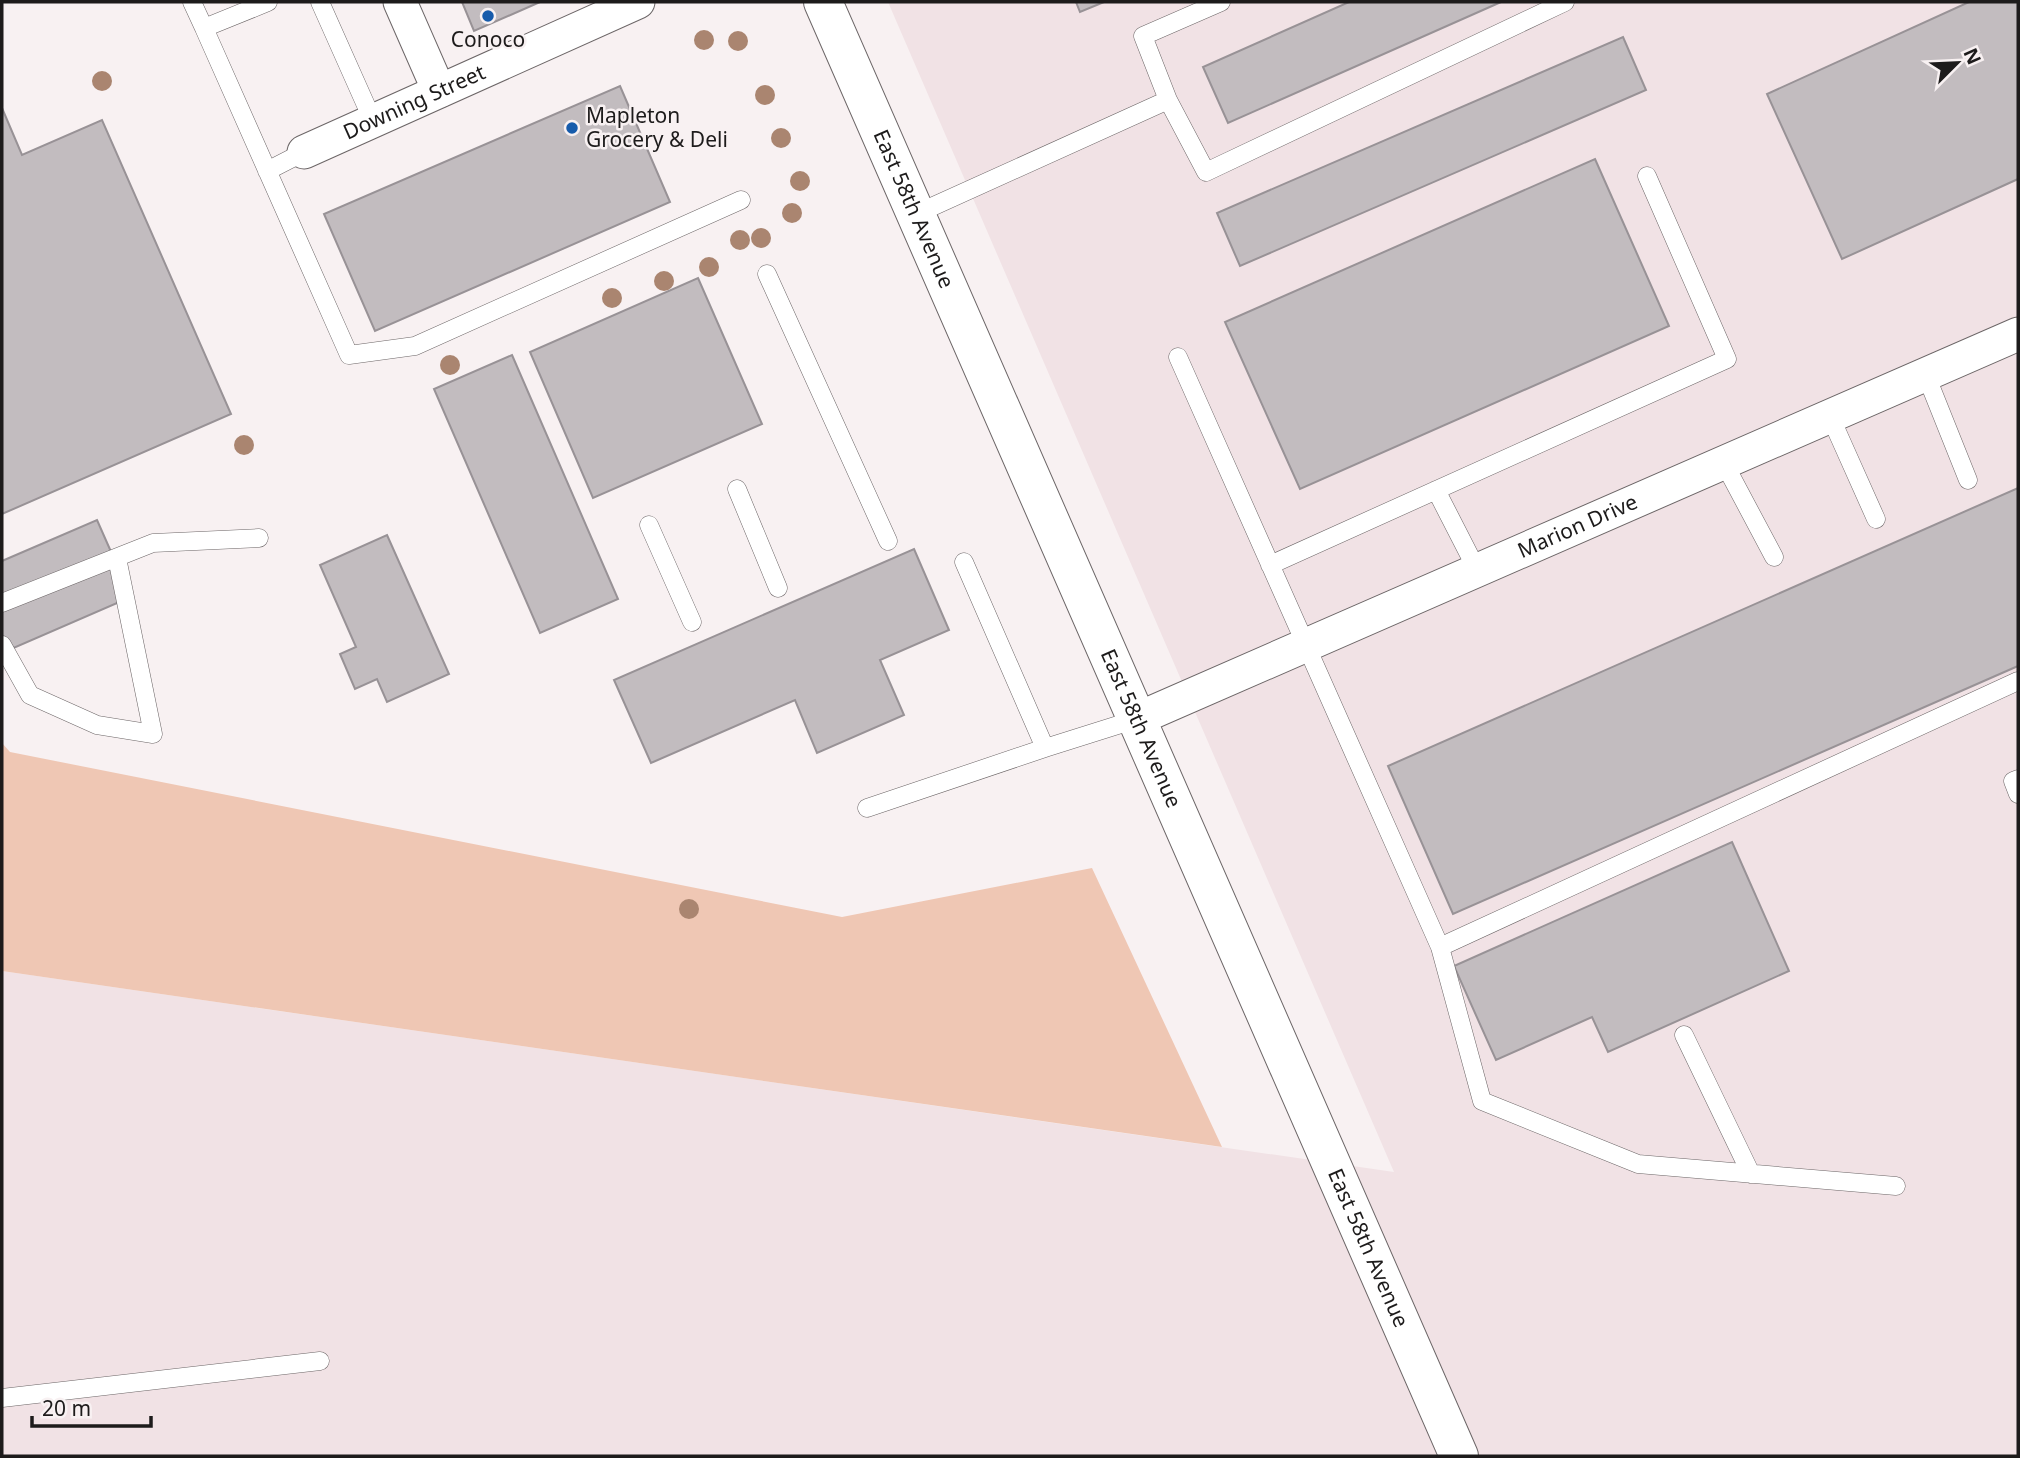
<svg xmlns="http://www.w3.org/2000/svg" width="2020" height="1458" viewBox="0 0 2020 1458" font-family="'Noto Sans',sans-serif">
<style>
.built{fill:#f1e2e5}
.green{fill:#efc7b4}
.building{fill:#c2bcbf;stroke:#989296;stroke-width:2}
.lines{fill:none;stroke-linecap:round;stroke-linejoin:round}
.service-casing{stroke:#6c6667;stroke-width:19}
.minor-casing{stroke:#6c6667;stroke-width:35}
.secondary-casing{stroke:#6c6667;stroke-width:40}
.service{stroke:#fff;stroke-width:18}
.minor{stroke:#fff;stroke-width:33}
.secondary{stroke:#fff;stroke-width:38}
.tree{fill:#aa8570}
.poi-dot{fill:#165bab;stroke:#f8f1f2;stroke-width:2.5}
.labels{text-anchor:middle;stroke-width:5;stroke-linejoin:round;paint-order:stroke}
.poi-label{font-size:21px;fill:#1d1b1b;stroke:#f8f1f2}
.street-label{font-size:21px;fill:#1d1b1b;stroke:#f8f1f2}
</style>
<rect width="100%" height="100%" fill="#f8f1f2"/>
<path class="built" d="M888,2H2018V1456H2V971L1394,1172Z"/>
<path class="green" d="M2,743L10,752L842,917L1092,868L1222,1147L2,971Z"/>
<path class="building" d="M462,2H540L474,31Z
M1076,2H1104L1080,12Z
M1349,2H1501L1228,123L1203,67Z
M1969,2H2018V179L1842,259L1767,94Z
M1623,37L1646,90L1240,266L1217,213Z
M620,86L670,202L375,331L324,214Z
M2,108L22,155L102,120L231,414L2,514Z
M1595,159L1669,326L1300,489L1225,322Z
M698,278L762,424L593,498L530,352Z
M512,355L618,599L540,633L434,389Z
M2018,488V666L1453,914L1388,766Z
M97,520L131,597L2,653V561Z
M387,535L449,674L387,702L377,679L355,689L340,654L356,647L320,565Z
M914,549L949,630L880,660L904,715L817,753L795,700L651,763L614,680Z
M1732,842L1789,971L1608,1052L1592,1017L1496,1060L1454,966Z"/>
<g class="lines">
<g class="service-casing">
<path id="service" d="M192,2L204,28L268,2
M320,2L373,121
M204,28L349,355L415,346L741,200
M1168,100L1143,36L1221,2
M267,171L304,152
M916,214L1168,100L1206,172L1565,2
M767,274L888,541
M1178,357L1440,947L2018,681
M1926,375L1968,480
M1830,416L1876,519
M1724,463L1774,557
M737,489L778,588
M1436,490L1477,570
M649,525L692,622
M964,562L1045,748L1137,719
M1270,565L1727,359L1647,176
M2,603L153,543L259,538
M2,645L30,695L97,725L153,734L117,558
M2018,779L2013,781L2018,794
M867,808L1045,748
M1440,947L1482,1101L1638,1164L1896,1186
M1684,1035L1751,1174
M2,1398L320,1361"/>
</g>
<g class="minor-casing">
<g id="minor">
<path d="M400,2L439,91"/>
<path id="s1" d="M304,152L638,2"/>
<path id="s2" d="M1137,719L2018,334"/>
</g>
</g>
<g class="secondary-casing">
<g id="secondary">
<path id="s3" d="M823,2L1459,1456"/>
</g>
</g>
<use href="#service" class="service"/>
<use href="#minor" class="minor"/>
<use href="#secondary" class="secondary"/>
</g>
<g class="tree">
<circle cx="704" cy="40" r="10"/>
<circle cx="738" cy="41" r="10"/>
<circle cx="102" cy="81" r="10"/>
<circle cx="765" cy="95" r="10"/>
<circle cx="781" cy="138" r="10"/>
<circle cx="800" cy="181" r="10"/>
<circle cx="792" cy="213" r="10"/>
<circle cx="761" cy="238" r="10"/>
<circle cx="740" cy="240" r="10"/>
<circle cx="709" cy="267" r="10"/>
<circle cx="664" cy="281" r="10"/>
<circle cx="612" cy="298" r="10"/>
<circle cx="450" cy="365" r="10"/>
<circle cx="244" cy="445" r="10"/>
<circle cx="689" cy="909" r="10"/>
</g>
<g class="poi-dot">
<circle cx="488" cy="16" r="7"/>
<circle cx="572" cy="128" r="7"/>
</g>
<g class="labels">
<g class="poi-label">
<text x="488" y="47">Conoco</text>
<text x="586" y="123" text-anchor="start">Mapleton<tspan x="586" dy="24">Grocery &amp; Deli</tspan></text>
</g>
<g class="street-label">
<text dy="7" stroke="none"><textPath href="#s1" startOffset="121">Downing Street</textPath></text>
<text dy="7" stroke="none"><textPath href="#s3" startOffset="226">East 58th Avenue</textPath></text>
<text dy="7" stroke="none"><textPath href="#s2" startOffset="481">Marion Drive</textPath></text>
<text dy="7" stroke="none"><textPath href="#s3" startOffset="793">East 58th Avenue</textPath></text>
<text dy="7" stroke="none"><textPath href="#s3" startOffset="1360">East 58th Avenue</textPath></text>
</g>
</g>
<rect width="2020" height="1458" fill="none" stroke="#1d1b1b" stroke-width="7"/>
<g transform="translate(1957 63) rotate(66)" stroke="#f8f1f2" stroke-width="5" paint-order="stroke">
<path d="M0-5L12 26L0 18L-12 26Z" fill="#1d1b1b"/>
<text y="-10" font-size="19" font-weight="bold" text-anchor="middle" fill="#1d1b1b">N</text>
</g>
<path d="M32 1416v10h119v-10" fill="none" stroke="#1d1b1b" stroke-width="3.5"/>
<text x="42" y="1416" font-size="21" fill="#1d1b1b" stroke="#f8f1f2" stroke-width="5" paint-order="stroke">20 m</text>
</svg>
